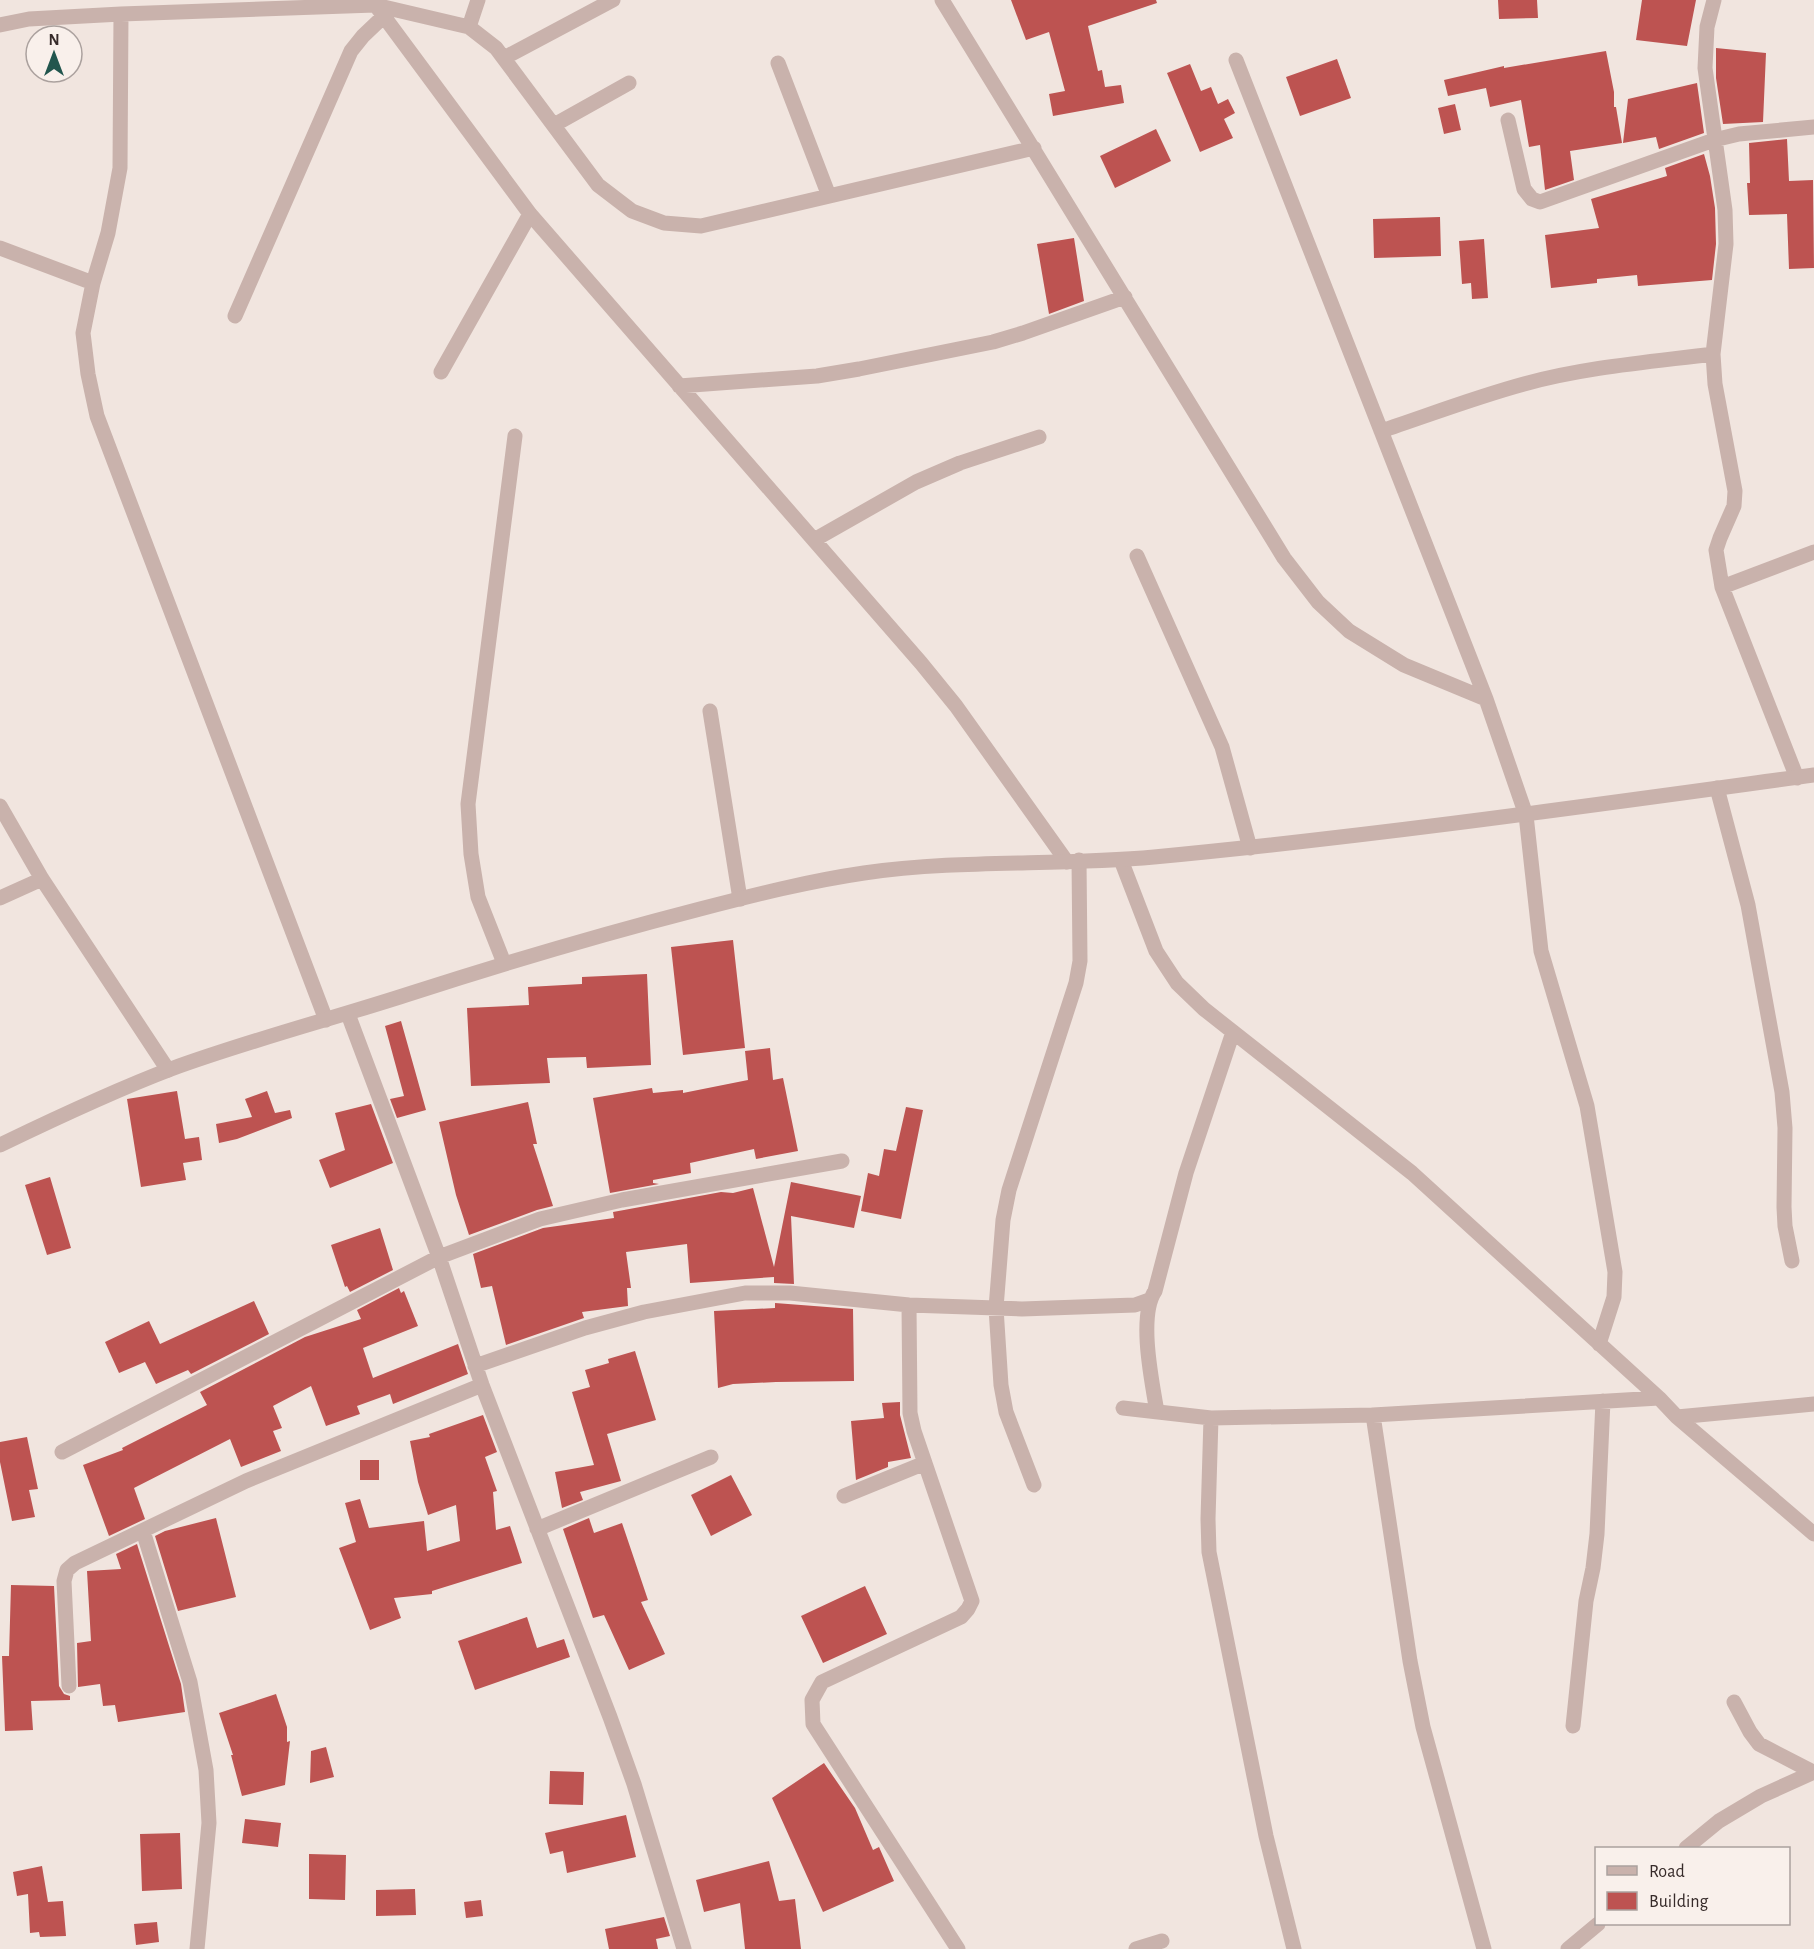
<svg xmlns="http://www.w3.org/2000/svg" width="1814" height="1949" viewBox="0 0 1814 1949" font-family="'Alegreya Sans',sans-serif">
<style>
.building{fill:#bd5351}
.lines{fill:none;stroke-linecap:round;stroke-linejoin:round}
.minor{stroke:#c9b2ac;stroke-width:15}
.tertiary{stroke:#c9b2ac;stroke-width:15}
</style>
<rect width="100%" height="100%" fill="#f1e5df"/>
<path class="building" d="M1011,0H1156L1157,3L1088,26L1098,71L1102,70L1105,87L1121,85L1124,103L1053,116L1049,94L1065,91L1049,32L1026,40Z
M1498,0H1537L1538,18L1499,19Z
M1642,0H1696L1687,46L1636,40Z
M1716,48L1766,53L1763,122L1723,124L1716,78Z
M1606,51L1614,92V107H1616L1622,143L1570,151L1574,180L1545,190L1540,145L1529,147L1521,100L1490,107L1486,88L1448,96L1444,80L1504,66V68Z
M1337,59L1351,98L1300,116L1286,77Z
M1190,64L1201,91L1211,87L1218,104L1228,99L1235,113L1224,119L1233,138L1200,152L1167,73Z
M1697,83L1704,133L1659,149L1656,137L1623,143L1628,99Z
M1455,104L1461,130L1444,134L1438,108Z
M1156,129L1171,161L1115,188L1100,156Z
M1787,139L1789,181L1813,180L1814,268L1789,269L1787,214L1749,215L1747,183H1750L1749,143Z
M1704,154L1710,176L1715,208L1716,244L1712,280L1638,286L1637,275L1597,279V283L1551,288L1545,235L1599,228L1591,199L1667,176L1665,168Z
M1440,217L1441,256L1374,258L1373,219Z
M1074,238L1084,301L1049,314L1037,244Z
M1484,239L1488,298L1472,299L1471,283L1462,284L1459,241Z
M733,940L745,1048L683,1055L671,947Z
M647,974L651,1065L587,1068L586,1057L547,1058L550,1083L471,1086L467,1008L529,1005L528,987L582,984V977Z
M401,1021L426,1110L397,1118L390,1099L404,1096L385,1026Z
M770,1048L773,1080L783,1078L798,1151L756,1159L754,1149L690,1163L691,1173L653,1180V1183L659,1184L610,1193L593,1098L652,1088L653,1093L683,1090V1093L748,1080L745,1051Z
M177,1091L185,1139L199,1137L202,1160L183,1163L186,1180L141,1187L127,1099Z
M267,1091L275,1113L290,1110L292,1118L237,1139L219,1143L216,1124L252,1117L245,1099Z
M528,1102L537,1144H533L553,1206L537,1210L469,1235L456,1195L439,1122Z
M371,1104L393,1163L330,1188L319,1160L345,1150L335,1113Z
M906,1107L923,1110L901,1219L861,1211L868,1173L879,1176L884,1149L896,1151Z
M50,1177L71,1248L47,1255L25,1185Z
M791,1182L861,1196L854,1228L791,1216L794,1284L774,1283V1277L690,1283L687,1244L626,1252L631,1288H627L628,1306L582,1312L584,1318L506,1345L492,1286L481,1288L473,1254L543,1228L614,1218L613,1212L624,1210L721,1192L733,1193L753,1188L774,1267Z
M380,1228L393,1270L350,1292L347,1286L345,1287L331,1245Z
M399,1288L401,1293L404,1291L418,1326L363,1348L373,1378L458,1344L468,1374L393,1404L390,1394L357,1406L360,1414L326,1426L311,1386L273,1406L282,1428L273,1431L281,1451L241,1467L230,1439L134,1488L145,1519L109,1536L83,1465L123,1450L122,1448L207,1405L200,1392L305,1337L361,1319L357,1310Z
M254,1301L269,1334L191,1374L188,1370L156,1384L145,1362L119,1373L105,1342L149,1321L160,1344Z
M775,1303L853,1309L854,1381L776,1382L733,1384L718,1388L714,1311L775,1308Z
M635,1351L656,1420L607,1434L621,1481L580,1492L583,1500L562,1508L555,1472L594,1465L572,1392L590,1387L585,1370L609,1363L608,1359Z
M900,1402V1415L911,1458L888,1462V1467L856,1480L851,1421L884,1418L882,1403Z
M483,1415L497,1452L485,1457L497,1491L493,1492L496,1530L510,1526L522,1563L432,1591V1594L394,1598L401,1618L370,1630L339,1548L356,1542L345,1503L360,1499L369,1528L424,1521L427,1551L460,1541L456,1505L428,1515L418,1482L410,1441L430,1437L429,1434Z
M27,1437L38,1489L29,1490L35,1517L12,1521L0,1462V1442Z
M360,1460H379V1480H360Z
M731,1475L752,1515L711,1536L691,1495Z
M216,1518L236,1597L178,1611L155,1536L165,1531Z
M589,1518L594,1533L622,1523L648,1600L641,1602L665,1654L629,1670L604,1615L593,1618L563,1529Z
M137,1544L181,1684L185,1712L118,1722L115,1705L103,1706L100,1684L78,1687L77,1643L91,1641L87,1571L121,1569L116,1554Z
M11,1585L54,1586L59,1686L64,1694L70,1696V1700L31,1701L33,1730L5,1731L2,1656H9Z
M865,1586L887,1634L823,1663L801,1616Z
M527,1617L537,1648L564,1639L570,1657L475,1690L458,1641Z
M276,1694L287,1727V1742L290,1741L285,1785L242,1796L231,1755H233L219,1713Z
M326,1747L334,1777L310,1783L311,1751Z
M824,1763L855,1808L873,1850L879,1847L894,1881L823,1912L772,1798Z
M550,1771L584,1772L583,1805L549,1804Z
M626,1815L636,1857L567,1873L563,1851L550,1854L545,1833Z
M245,1819L281,1823L278,1847L242,1843Z
M180,1833L182,1889L142,1891L140,1834Z
M309,1854L346,1855L345,1900L309,1899Z
M769,1861L779,1901L795,1899L801,1949H745L740,1903L704,1912L696,1880Z
M42,1866L48,1902L63,1901L66,1936L40,1937L39,1932L30,1933L28,1894L17,1896L13,1872Z
M415,1889L416,1915L376,1916V1890Z
M481,1900L483,1916L466,1918L464,1902Z
M664,1917L670,1936L656,1939L658,1949H609L605,1929Z
M157,1922L159,1942L136,1945L134,1924Z"/>
<g class="lines">
<path class="minor" d="M942,0L1284,558L1318,602L1349,631L1404,665L1486,699
M1714,0L1707,27L1705,68L1725,210L1726,244L1713,354L1715,384L1735,491L1734,506L1720,538L1716,550L1722,587L1797,778
M374,3L530,214L921,663L956,706L1067,862
M121,14L120,168L108,233L93,283L83,333L88,374L97,416L326,1020
M0,25L29,19L121,14L375,5L469,27L496,48L598,185L632,211L664,223L701,226L1034,148
M469,27L478,0
M504,58L613,0
M1236,60L1486,699L1526,815L1541,951L1587,1106L1615,1272L1614,1297L1599,1344
M778,63L829,196
M1508,120L1524,189L1532,199L1540,202L1714,140L1739,134L1814,127
M554,125L629,83
M0,248L93,283
M235,316L351,51L363,36L384,16
M441,372L530,214
M679,386L817,376L859,369L993,342L1023,333L1125,297
M1381,431C1429,415 1476,397 1524,384C1586,367 1650,362 1713,354
M814,540L916,482L960,463L1039,437
M1137,556L1222,747L1250,848
M1722,587L1814,552
M710,711L740,899
M1717,788L1748,905L1782,1092L1785,1128L1784,1207L1785,1226L1792,1261
M0,806L42,879L168,1070
M1121,860L1156,951L1177,983L1204,1009L1412,1173L1659,1398L1677,1417L1814,1534
M0,898L42,879
M504,963L478,897L471,854L468,804L515,436
M348,1014L439,1257L482,1385L610,1717L634,1784L684,1949
M909,1305L910,1413L914,1431L972,1601L968,1609L961,1617L822,1682L812,1700L813,1724L958,1949
M475,1366L585,1328L644,1312L745,1293H790L909,1305L1022,1309L1135,1305L1149,1300
M1123,1408L1211,1418L1373,1415L1659,1398
M1157,1412C1152,1382 1138,1316 1155,1291L1186,1173L1233,1032
M1373,1415L1410,1661L1423,1727L1484,1949
M1677,1417L1814,1404
M1211,1418L1208,1519L1209,1552L1266,1836L1294,1949
M62,1452L439,1257L540,1219L622,1200L842,1161
M1034,1485L1006,1412L1001,1385L996,1308L1003,1220L1009,1190L1076,983L1080,961L1079,860
M844,1496L925,1463
M537,1529L711,1457
M143,1531L190,1682L206,1770L209,1823L197,1949
M69,1686L64,1581L67,1570L75,1563L246,1481L482,1385
M1734,1702L1750,1732L1759,1744L1813,1772
M1573,1726L1586,1601L1593,1568L1597,1534L1603,1401
M1686,1848L1719,1821L1761,1796L1814,1772
M1136,1949L1162,1941
M1568,1949L1598,1924"/>
<path class="tertiary" d="M0,1145C56,1118 113,1091 171,1069C250,1040 332,1019 412,993C508,962 603,934 700,909C754,895 809,881 864,873C960,859 1058,866 1154,857C1375,836 1594,805 1814,775"/>
</g>
<rect x="1595" y="1847" width="195" height="78" fill="#f9f0eb" stroke="#aba19e" stroke-width="1.5"/>
<rect x="1607" y="1866" width="30" height="9" fill="#c9b2ac" stroke="#aba19e" stroke-width="1.5"/>
<text x="1649" y="1877" font-size="18" fill="#372b2a">Road</text>
<rect x="1607" y="1892" width="30" height="18" fill="#bd5351" stroke="#aba19e" stroke-width="1.5"/>
<text x="1649" y="1907" font-size="18" fill="#372b2a">Building</text>
<g transform="translate(54 54)"><circle r="28" fill="#f9f0eb" stroke="#aba19e" stroke-width="1.5"/>
<path d="M0-4.5L10 22L0 15L-10 22Z" fill="#22564e"/>
<text y="-9" font-size="16" font-weight="bold" text-anchor="middle" fill="#372b2a">N</text>
</g>
</svg>
